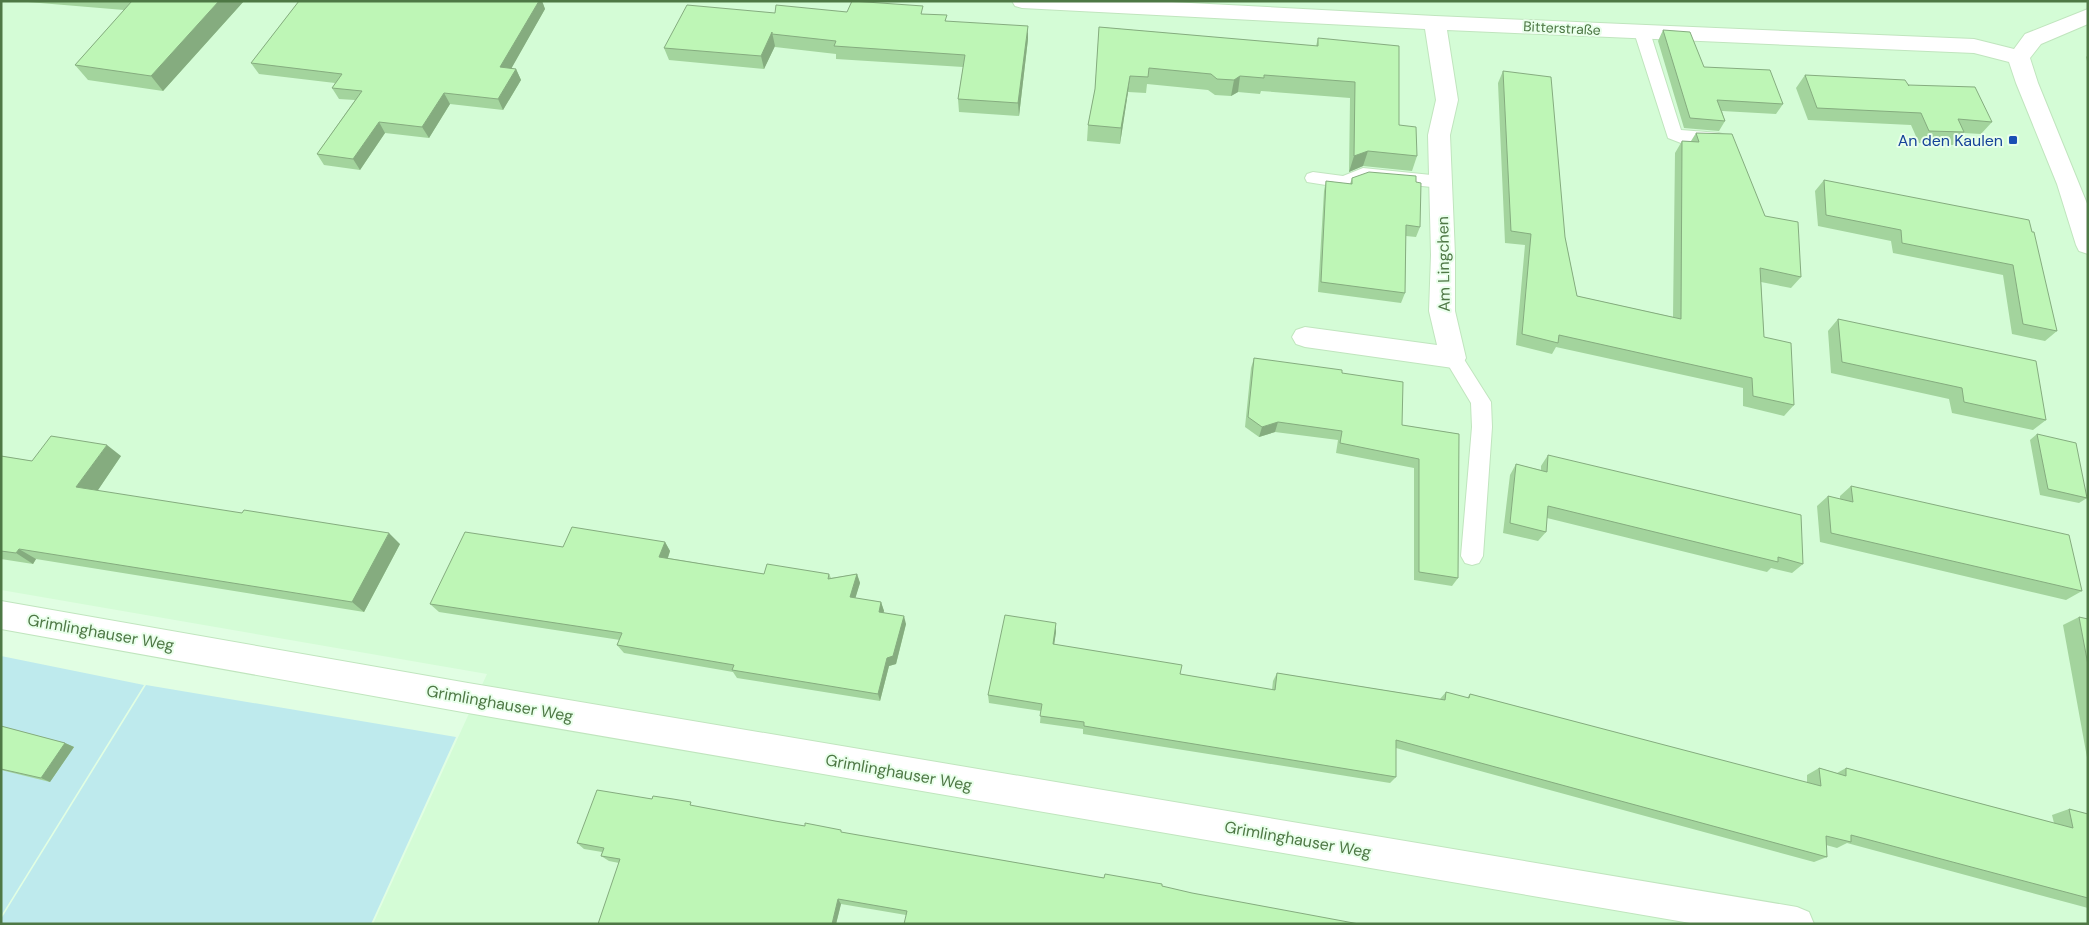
<svg xmlns="http://www.w3.org/2000/svg" width="2089" height="925" viewBox="0 0 2089 925" font-family="'DM Sans',sans-serif">
<style>
.residential{fill:#d4fcd6}
.green{fill:#beeaed}
.lines{fill:none;stroke-linecap:round;stroke-linejoin:round}
.service-casing{stroke:#c0e5be;stroke-width:2}
.minor-casing{stroke:#c0e5be;stroke-width:2}
.service{fill:#fff;fill-rule:evenodd}
.minor{fill:#fff;fill-rule:evenodd}
.wall{fill:#a3d49d}
.shaded-wall{fill:#85ac7f}
.building{fill:#bef6b6;stroke:#85ac7f}
.transit-dot{fill:#1a4fb4;stroke:#e9ffeb;stroke-width:2}
.labels{text-anchor:middle;stroke-width:4;stroke-linejoin:round;paint-order:stroke}
.far-street-label{font-size:14px;fill:#4e7845;stroke:#e9ffeb}
.transit-label{font-size:16px;fill:#164399;stroke:#e9ffeb;text-anchor:end}
.street-label{font-size:16px;fill:#4e7845;stroke:#e9ffeb}
</style>
<rect width="100%" height="100%" fill="#e1fee3"/>
<path class="residential" d="M1,1H2088V924H373L487,674L1,590Z"/>
<path class="green" d="M1,656L144,685L1,916Z
M146,685L456,737L371,924H1V919Z"/>
<g class="lines">
<g class="service-casing">
<path id="service" d="M1642,27L1647,28L1650,32L1681,130L1719,133L1725,135L1727,139L1725,143L1719,145L1681,143L1668,138L1634,32L1637,28Z
M1363,168L1441,176L1447,178L1449,182L1447,186L1441,188L1365,180L1345,188L1307,182L1305,178L1307,174L1313,172L1343,176Z
M1453,350L1460,353L1491,402L1492,427L1483,556L1479,563L1472,565L1465,563L1461,556L1472,427L1471,403L1444,358L1446,353Z"/>
</g>
<g class="minor-casing">
<path id="minor" d="M1012,1H1152L1435,16L1974,39L2014,49L2025,34L2088,9V24L2041,44L2030,58L2038,83L2088,206V254L2079,251L2076,245L2057,184L2016,83L2009,62L1974,53L1447,30L1458,100L1450,135L1455,255V311L1466,358L1462,365L1453,368L1305,347L1296,344L1292,337L1296,330L1305,327L1437,345L1429,311L1431,255L1428,135L1436,100L1425,29L1022,8L1015,6Z
M1,601L468,683L1797,907L1809,912L1814,924H1696L468,713L1,629Z"/>
</g>
<use href="#service" class="service"/>
<use href="#minor" class="minor"/>
</g>
<path class="wall" d="M16,1H244L163,91L88,80L75,65L124,10Z
M299,1H542L545,9L511,68L516,69L521,80L503,110L450,104L429,138L385,133L360,170L324,165L317,154L355,100L339,99L332,88L335,83L259,74L251,63Z
M847,12L924,14L947,21L1028,39L1019,116L959,112L958,99L963,67L836,59V54L775,47V46L764,69L669,60L664,48Z
M1099,27L1316,46L1318,38L1399,125L1417,156L1412,171L1363,166L1349,172L1350,98L1261,91L1260,94L1238,92L1231,96L1215,95L1208,90L1147,84L1146,93L1128,92L1120,144L1087,141L1088,125L1095,89Z
M1663,30L1704,67L1783,104L1776,114L1722,111L1725,121L1719,131L1684,128L1658,41Z
M2088,55V65L2086,57Z
M1503,71L1565,237L1577,296L1673,317L1675,153L1682,141H1691L1696,133L1765,216L1801,277L1791,288L1761,282L1764,337L1794,405L1784,416L1743,406V388L1556,347L1552,354L1516,345L1525,245L1505,243L1498,83Z
M1805,75L1908,85L1992,122L1981,134L1964,133L1953,145L1919,143L1911,125L1808,120L1796,88Z
M1352,178L1420,227L1416,237L1406,236L1405,293L1401,303L1318,292L1324,191L1326,181L1350,184Z
M1824,180L2032,232L2057,331L2045,341L2012,334L2003,275L1893,253L1891,241L1818,226L1815,191Z
M1838,319L2046,420L2033,430L1952,413L1949,399L1831,373L1828,331Z
M1254,358L1342,373L1402,425L1459,434L1458,578L1452,586L1414,580V468L1336,453L1338,440L1275,432L1259,437L1245,427L1251,368Z
M2037,434L2087,498L2079,503L2040,495L2030,440Z
M1548,455L1803,564L1792,573L1771,568L1767,572L1547,518L1546,532L1538,541L1503,533L1510,475L1516,464L1541,470V466Z
M1,456L32,461L121,456L97,491L400,544L364,612L36,559L33,564L1,559Z
M1851,486L2082,591L2066,600L1820,542L1817,506L1828,496L1840,499V496Z
M665,542L670,551L668,558L764,574H829L831,578L857,574L860,583L855,598L881,602L884,611L883,612L906,624L896,664L889,666L880,701L737,678L733,672L624,653L617,645L620,640L439,612L430,604Z
M2079,617L2088,619V763L2063,625Z
M1056,632L1054,644L1180,674L1272,690L1273,681L1277,673L1440,699L1446,692L1467,698L1470,694L1807,783V775L1819,768L1837,773L1846,768L2054,823L2052,815L2069,809L2088,814V908L1847,843L1837,848L1826,845L1827,857L1814,862L1396,748V777L1390,783L1083,734V729L1040,723L1041,711L989,703L988,695Z
M1,726L65,743L74,747L50,782L1,770Z
M652,799L694,806L775,821L1104,878L1162,884L906,915L841,904L836,924H598L619,863L609,861L601,856L602,852L584,849L577,843Z"/>
<path class="shaded-wall" d="M219,1H244L163,91L151,76Z
M539,1H542L545,9L506,78L500,67Z
M1028,26V39L1019,116L1018,103Z
M772,32L775,46L764,69L761,56Z
M516,69L521,80L503,110L498,99Z
M1130,76L1128,92L1120,144L1121,128Z
M1240,76L1238,92L1231,96L1234,80Z
M444,93L450,104L429,138L422,127Z
M379,122L385,133L360,170L353,159Z
M1368,151L1363,166L1349,172L1354,156Z
M1278,422L1275,432L1259,437L1262,427Z
M107,445L121,456L92,499L76,487Z
M389,533L400,544L364,612L352,602Z
M665,542L670,551L665,566L659,557Z
M19,549L36,559L33,564L16,553Z
M857,574L860,583L853,606L850,597Z
M881,602L884,611L881,620L879,612Z
M904,616L906,624L896,664L889,666L880,701L878,694L887,658Z
M1056,623V632L1053,652V644Z
M65,743L74,747L50,782L41,778Z
M838,899L841,904L836,924H832Z"/>
<path class="building" d="M132,1H219L151,76L75,65Z
M299,1H539L500,67L516,69L498,99L444,93L422,127L379,122L353,159L317,154L362,91L332,88L342,74L251,63Z
M852,1L923,6L921,14L947,15L945,21L1028,26L1018,103L958,99L965,55L834,46L836,41L772,34V32L761,56L664,48L687,5L775,13L776,5L847,12Z
M1099,27L1318,46V38L1399,46V125L1416,127L1417,156L1368,151L1354,156L1355,82L1264,75V78L1240,76L1234,80L1217,79L1211,74L1149,68L1148,77L1130,76L1121,128L1088,125L1095,89Z
M1663,30L1690,32L1704,67L1770,70L1783,104L1717,100L1725,121L1690,118Z
M1503,71L1551,77L1565,237L1577,296L1681,319L1682,141L1699,142L1696,133L1732,134L1765,216L1798,222L1801,277L1760,268L1764,337L1791,343L1794,405L1753,396L1752,378L1559,335L1558,343L1522,334L1531,234L1511,231Z
M1805,75L1905,80L1909,86L1908,85L1975,87L1992,122L1958,119L1964,132L1929,131L1921,113L1817,108Z
M1369,172L1416,176V182L1421,183L1420,227L1406,225L1405,293L1321,282L1326,181L1352,184V178Z
M1824,180L2029,220L2032,232H2034L2057,331L2023,324L2013,265L1902,243L1901,230L1826,215Z
M1838,319L2036,361L2046,420L1964,402L1962,388L1842,362Z
M1254,358L1342,370V373L1403,382L1402,425L1459,434L1458,578L1419,572V459L1340,443L1342,431L1278,422L1262,427L1248,417Z
M2037,434L2076,443L2087,498L2048,489Z
M51,436L107,445L76,487L242,513L244,510L389,533L352,602L19,549L16,553L1,551V456L32,461Z
M1548,455L1801,515L1803,564L1778,557V562L1548,506L1546,532L1510,523L1516,464L1547,472Z
M1851,486L2069,535L2082,591L1831,533L1828,496L1853,502Z
M572,527L665,542L659,557L727,568L764,574L767,564L829,574L828,579L857,574L850,597L881,602L879,612L904,616L893,656L887,658L878,694L732,670L734,665L617,645L622,633L430,604L465,532L563,547Z
M1005,615L1056,623L1053,644L1182,665L1180,674L1275,690L1277,673L1445,700L1446,692L1469,698L1470,694L1821,786L1819,768L1846,776V768L2073,828L2069,809L2088,814V898L1851,835V842L1826,836L1827,857L1396,740V777L1084,726V722L1040,716L1042,704L988,695Z
M2079,617L2088,619V665Z
M1,726L65,743L41,778L1,769Z
M597,790L652,799L653,796L673,799L691,802L690,805L775,821L805,826V823L841,830V832L1104,878L1105,874L1162,884V886L1192,893L1359,924H904L907,911L838,899L832,924H598L620,859L601,856L604,848L577,843Z"/>
<rect class="transit-dot" x="2008" y="135" width="10" height="10" rx="2.5"/>
<g class="labels">
<g class="far-street-label">
<text transform="translate(1562 28) rotate(3)" y="5">Bitterstraße</text>
</g>
<g class="transit-label">
<text x="2003" y="146">An den Kaulen</text>
</g>
<g class="street-label">
<text transform="translate(1443 264) rotate(-91)" y="6">Am Lingchen</text>
<text transform="translate(101 632) rotate(10)" y="6">Grimlinghauser Weg</text>
<text transform="translate(500 703) rotate(10)" y="6">Grimlinghauser Weg</text>
<text transform="translate(899 772) rotate(10)" y="6">Grimlinghauser Weg</text>
<text transform="translate(1298 839) rotate(10)" y="6">Grimlinghauser Weg</text>
</g>
</g>
<rect width="2089" height="925" fill="none" stroke="#4e7845" stroke-width="5"/>
</svg>
